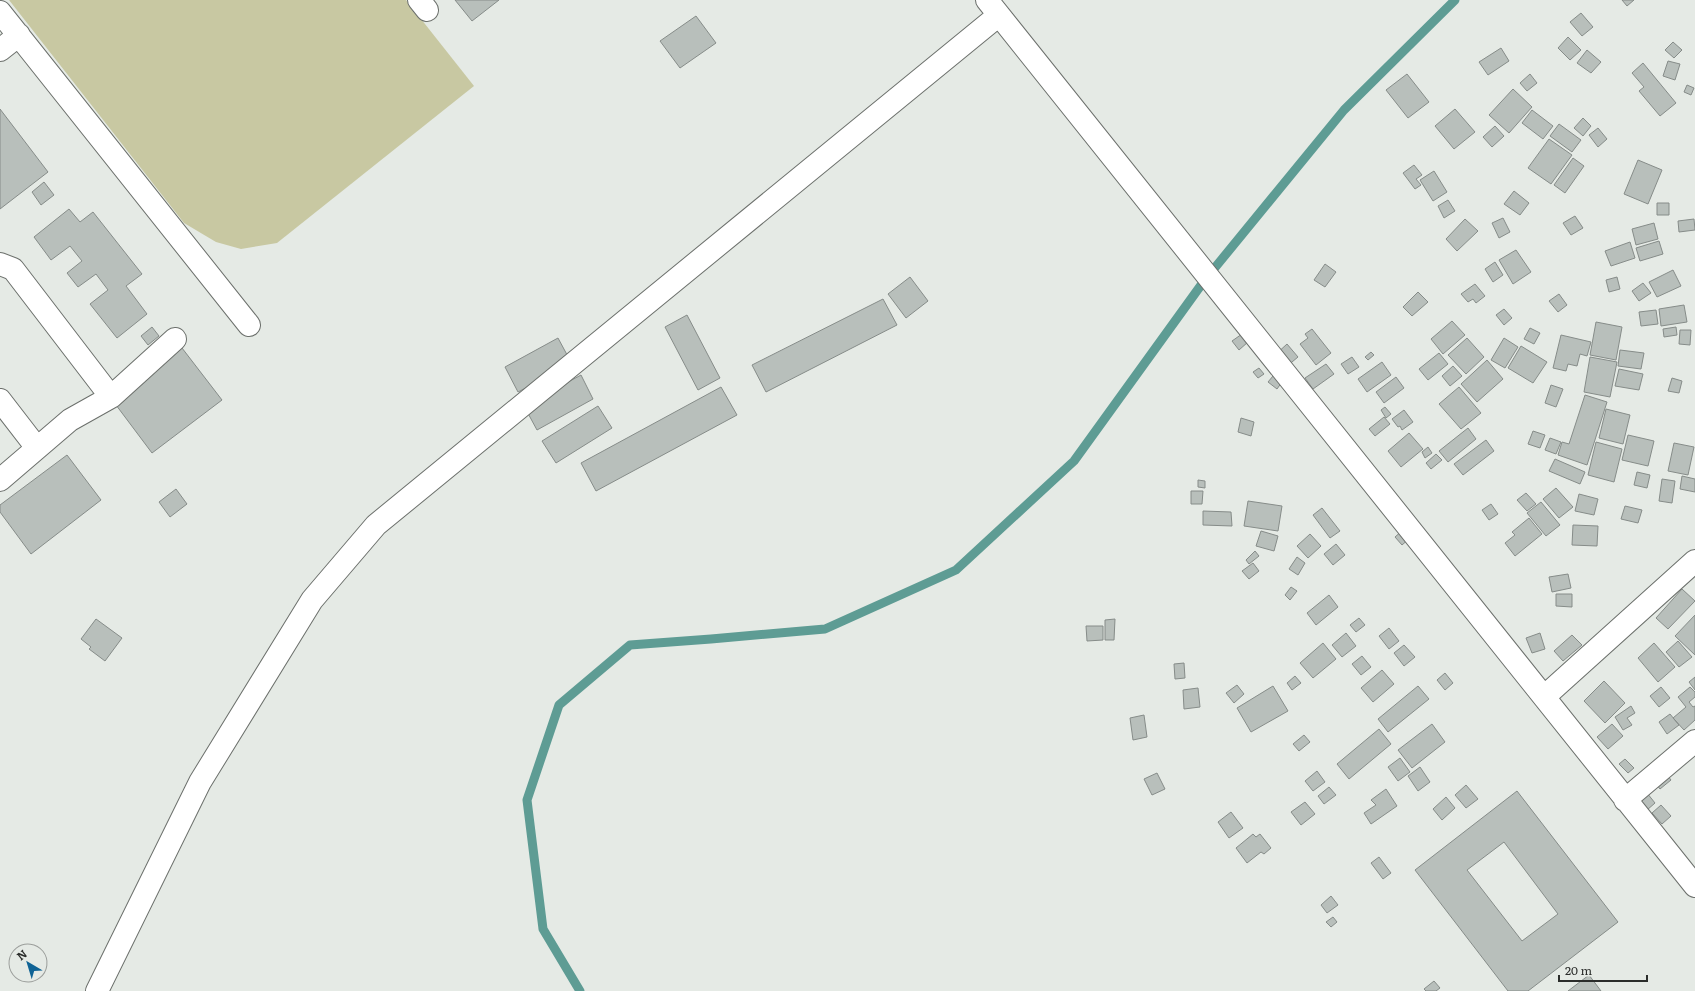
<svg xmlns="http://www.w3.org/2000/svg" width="1695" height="991" viewBox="0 0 1695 991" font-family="Literata,serif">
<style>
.pitch{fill:#c8c8a2}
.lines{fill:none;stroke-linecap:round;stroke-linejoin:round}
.stream{stroke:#5e9c94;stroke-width:9}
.building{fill:#b8bfbb;stroke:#868c89;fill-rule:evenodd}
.minor-casing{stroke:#6c706c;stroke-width:24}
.minor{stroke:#fff;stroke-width:22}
</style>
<rect width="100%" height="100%" fill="#e5eae5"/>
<path class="pitch" d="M9,0H406L474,86L277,243L241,249L216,242L184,223Z"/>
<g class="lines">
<path class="stream" d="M580,991L543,929L527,800L559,705L630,645L711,639L825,629L956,570L1074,461L1204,281L1344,110L1455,0"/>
</g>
<path class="building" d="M455,0H499L472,21Z
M1622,0H1634L1627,6Z
M1581,13L1593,27L1582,36L1570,22Z
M696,16L716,43L680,68L660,41Z
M1568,37L1581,50L1570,60L1558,48Z
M1673,42L1682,50L1674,58L1665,50Z
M1501,48L1509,61L1488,75L1479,62Z
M1587,50L1601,62L1591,73L1577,63Z
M1668,61L1680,64L1675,80L1663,76Z
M1643,63L1676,103L1660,116L1639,91L1644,87L1632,73Z
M1407,74L1429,102L1408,118L1386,90Z
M1530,74L1537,83L1527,91L1520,83Z
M1687,85L1694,88L1691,95L1684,92Z
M1513,89L1532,107L1509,133L1489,115Z
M0,109L48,172L0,209Z
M1455,109L1475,132L1454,149L1435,126Z
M1532,110L1553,126L1543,139L1522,123Z
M1583,118L1591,126L1583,136L1574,128Z
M1559,124L1581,140L1572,152L1550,136Z
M1495,126L1504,136L1492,147L1483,137Z
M1598,128L1607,139L1598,147L1589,135Z
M1549,139L1572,155L1551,184L1528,168Z
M1573,158L1584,166L1565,193L1554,185Z
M1638,160L1662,170L1648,204L1624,194Z
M1414,165L1422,175L1416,179L1421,185L1415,189L1403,173Z
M1434,171L1447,192L1433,201L1420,180Z
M44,182L54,195L41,205L32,192Z
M1514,191L1529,203L1520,215L1504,204Z
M1448,200L1455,211L1444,218L1438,206Z
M1657,203H1669V215H1657Z
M69,209L80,222L93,212L142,274L126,286L147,314L117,338L90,304L108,290L96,274L78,287L67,273L82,261L70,246L51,260L34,237Z
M1575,216L1583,228L1571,235L1563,223Z
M1503,218L1510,232L1499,238L1492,223Z
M1465,219L1478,231L1457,251L1446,239Z
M1694,219L1695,230L1679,232L1678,221Z
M1654,223L1658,239L1636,245L1632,229Z
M1659,241L1663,254L1640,261L1636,248Z
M1630,242L1635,258L1611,266L1605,251Z
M1516,250L1531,272L1513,284L1499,260Z
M1495,262L1503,275L1493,282L1485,269Z
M1325,264L1336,272L1325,287L1314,280Z
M1673,270L1681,286L1657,297L1649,282Z
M910,277L928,301L906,318L888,294Z
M1617,277L1620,289L1609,292L1606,280Z
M1643,283L1651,293L1639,301L1632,291Z
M1475,284L1485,296L1476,303L1473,299L1468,302L1461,294Z
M1418,292L1428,302L1412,316L1403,307Z
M1559,294L1567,305L1558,312L1549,301Z
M883,299L897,325L766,392L752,365Z
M1684,305L1687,322L1661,326L1659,309Z
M1504,309L1512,318L1504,325L1496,315Z
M1656,310L1658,324L1641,326L1639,312Z
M687,315L720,378L698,390L665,327Z
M1452,321L1465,335L1443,354L1431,339Z
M1596,322L1622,327L1616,360L1590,355Z
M152,327L159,336L148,345L141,336Z
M1676,327L1677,335L1664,337L1663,329Z
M1530,328L1540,333L1534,344L1524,339Z
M1312,329L1331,353L1316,365L1300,344L1308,338L1305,334Z
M1680,330H1691L1690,345L1679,344Z
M1242,334L1248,342L1239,350L1232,341Z
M1561,335L1591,342L1587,356L1580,354L1577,366L1568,364L1566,371L1553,368Z
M558,338L572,364L518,392L505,367Z
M1467,338L1484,357L1466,374L1448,355Z
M1504,338L1518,347L1505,368L1491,360Z
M1287,344L1298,357L1286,367L1275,355Z
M1521,346L1547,362L1533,383L1508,368Z
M182,348L222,400L152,453L113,401Z
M1620,350L1644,353L1641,369L1618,366Z
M1371,352L1374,355L1368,360L1365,357Z
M1439,353L1448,364L1428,380L1419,369Z
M1352,357L1359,367L1348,374L1341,364Z
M1590,357L1617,362L1610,397L1584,392Z
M1487,360L1503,379L1477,402L1461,384Z
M1382,362L1391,375L1367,392L1358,379Z
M1326,364L1334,374L1313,389L1305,378Z
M1453,366L1462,376L1450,386L1442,376Z
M1259,368L1264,374L1258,378L1253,372Z
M1619,369L1643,374L1639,390L1615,386Z
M581,375L593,399L537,430L524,406Z
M1273,376L1282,382L1277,389L1268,382Z
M1396,377L1404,388L1384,403L1376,392Z
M1672,378L1682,381L1679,393L1668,391Z
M1551,385L1563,389L1556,407L1545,403Z
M721,387L737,415L596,491L581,463Z
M1459,387L1481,413L1461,429L1439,404Z
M1585,395L1607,402L1587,465L1558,455L1562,442L1569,444Z
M598,406L612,428L556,463L542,441Z
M1385,407L1391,414L1386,418L1381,410Z
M1606,409L1630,415L1623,444L1599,438Z
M1404,410L1413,422L1402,430L1400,426L1398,427L1392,419Z
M1384,417L1390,424L1375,436L1369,429Z
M1241,418L1254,422L1251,436L1238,432Z
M1468,428L1476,439L1448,462L1439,451Z
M1533,431L1545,435L1540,448L1528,444Z
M1409,433L1423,449L1401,467L1388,451Z
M1628,435L1654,441L1648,466L1622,460Z
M1550,438L1561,442L1556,454L1545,450Z
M1486,440L1494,451L1463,475L1454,464Z
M1596,442L1622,449L1614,482L1588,475Z
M1674,443L1694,447L1688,475L1668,471Z
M1428,447L1432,453L1425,458L1422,452Z
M1436,454L1442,460L1431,469L1426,463Z
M67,455L101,500L31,554L0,512V505Z
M1555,459L1585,472L1580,484L1549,471Z
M1637,472L1650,475L1647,488L1634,485Z
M1682,476L1695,479V492L1680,489Z
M1662,479L1675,481L1672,503L1659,501Z
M1198,480L1205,481V488L1198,487Z
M1556,488L1573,507L1559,518L1543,499Z
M176,489L187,504L170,517L159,502Z
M1191,491H1203L1202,504H1191Z
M1526,493L1536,504L1527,511L1517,500Z
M1579,494L1598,499L1594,515L1575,511Z
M1248,501L1282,506L1278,531L1244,526Z
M1541,502L1560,525L1546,536L1527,513Z
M1491,504L1498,514L1489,520L1482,510Z
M1625,506L1642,510L1638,523L1621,519Z
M1322,508L1340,531L1330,538L1313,515Z
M1203,511L1231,512L1232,526L1203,525Z
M1529,518L1542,534L1515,556L1505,543L1515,535L1512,532Z
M1573,525L1598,526L1597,546L1572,545Z
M1403,530L1410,538L1402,545L1395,537Z
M1261,531L1278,536L1274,551L1256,546Z
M1310,534L1321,546L1308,558L1297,546Z
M1336,544L1345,555L1333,565L1324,554Z
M1255,551L1259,556L1249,564L1246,560Z
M1297,557L1305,563L1298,575L1289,569Z
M1253,563L1259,571L1249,579L1242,571Z
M1568,574L1571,588L1552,592L1549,577Z
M1291,587L1297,591L1290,600L1285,595Z
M1682,589L1695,601L1668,629L1656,618Z
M1556,594H1572V607L1556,606Z
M1329,595L1338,607L1316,625L1307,613Z
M1695,615V655L1675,636Z
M1359,618L1365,625L1356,632L1350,625Z
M96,619L122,638L105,661L89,649L91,647L81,639Z
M1115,619L1114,640H1105V620Z
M1086,626H1103V640L1087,641Z
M1389,628L1399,641L1389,649L1379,636Z
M1346,633L1356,646L1342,657L1332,645Z
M1540,633L1545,649L1532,653L1526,638Z
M1572,635L1582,645L1563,661L1554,651Z
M1678,641L1692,657L1679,667L1666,652Z
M1323,643L1336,659L1313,678L1300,663Z
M1654,643L1675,667L1658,682L1638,658Z
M1404,645L1415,657L1404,666L1394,653Z
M1362,656L1371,667L1361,675L1352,664Z
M1184,663L1185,678L1175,679L1174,664Z
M1382,670L1394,684L1373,702L1361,688Z
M1445,673L1453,683L1445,690L1437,680Z
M1295,676L1301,683L1292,690L1287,683Z
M1695,677V690L1689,682Z
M1604,681L1625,703L1605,723L1584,701Z
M1237,685L1244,694L1234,703L1226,693Z
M1273,686L1288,711L1251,732L1237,708Z
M1418,686L1429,699L1388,732L1378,719Z
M1661,687L1670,698L1659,707L1650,696Z
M1690,687L1695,692V697L1689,702L1693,707L1695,706V720L1684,730L1673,718L1686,707L1678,697Z
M1198,688L1200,707L1184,709L1183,690Z
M1631,706L1635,713L1627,718L1632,725L1623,730L1615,717Z
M1670,714L1679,725L1667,734L1659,722Z
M1144,715L1147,737L1133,740L1130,718Z
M1432,724L1445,742L1412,768L1398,750Z
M1612,724L1623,736L1608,749L1597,737Z
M1379,729L1391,744L1349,779L1337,764Z
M1304,735L1310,742L1299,751L1293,744Z
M1400,758L1410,772L1398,781L1388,767Z
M1625,759L1634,768L1628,773L1619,764Z
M1660,766L1671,780L1660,789L1649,775Z
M1420,767L1430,782L1418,791L1408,776Z
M1317,771L1325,782L1313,791L1305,781Z
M1157,773L1165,789L1152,795L1144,779Z
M1639,783L1655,803L1647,810L1630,790Z
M1466,785L1478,799L1466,808L1455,795Z
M1329,787L1336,795L1324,804L1318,796Z
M1386,789L1397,806L1371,824L1364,813L1376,805L1371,800Z
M1517,791L1618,922L1528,991H1508L1415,870ZM1504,842L1558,914L1522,941L1467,870Z
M1446,797L1455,808L1442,820L1433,809Z
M1305,802L1315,814L1301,825L1291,812Z
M1661,805L1671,816L1662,824L1652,813Z
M1231,812L1243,828L1229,838L1218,822Z
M1253,834L1256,837L1260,834L1271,848L1264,854L1261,852L1247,863L1236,848Z
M1379,857L1391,873L1383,879L1371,863Z
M1331,896L1338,905L1327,913L1321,905Z
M1333,917L1337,922L1331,927L1326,922Z
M1589,975L1601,991H1568Z
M1434,981L1440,988L1436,991H1426L1424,989Z"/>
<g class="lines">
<g class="minor-casing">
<path id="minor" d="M419,0L427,10
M987,0L1695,886
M0,12L249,325
M0,50L19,35
M0,264L13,269L111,397
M0,400L37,448
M0,480L70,420L111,397L175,339
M1544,697L1695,561
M1625,800L1695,741
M97,991L200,782L312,600L376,525L999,15"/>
</g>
<use href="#minor" class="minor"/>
</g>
<g transform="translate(28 963) rotate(322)"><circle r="19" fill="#e5eae5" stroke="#9b9e9b"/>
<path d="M0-3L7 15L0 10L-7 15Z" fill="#0f6395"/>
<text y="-6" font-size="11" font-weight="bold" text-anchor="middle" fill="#2b2d2b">N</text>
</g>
<path d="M1559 975v6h88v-6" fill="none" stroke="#2b2d2b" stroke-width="2"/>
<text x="1565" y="975" font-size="12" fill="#2b2d2b" stroke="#e5eae5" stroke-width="3" paint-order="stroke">20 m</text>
</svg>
